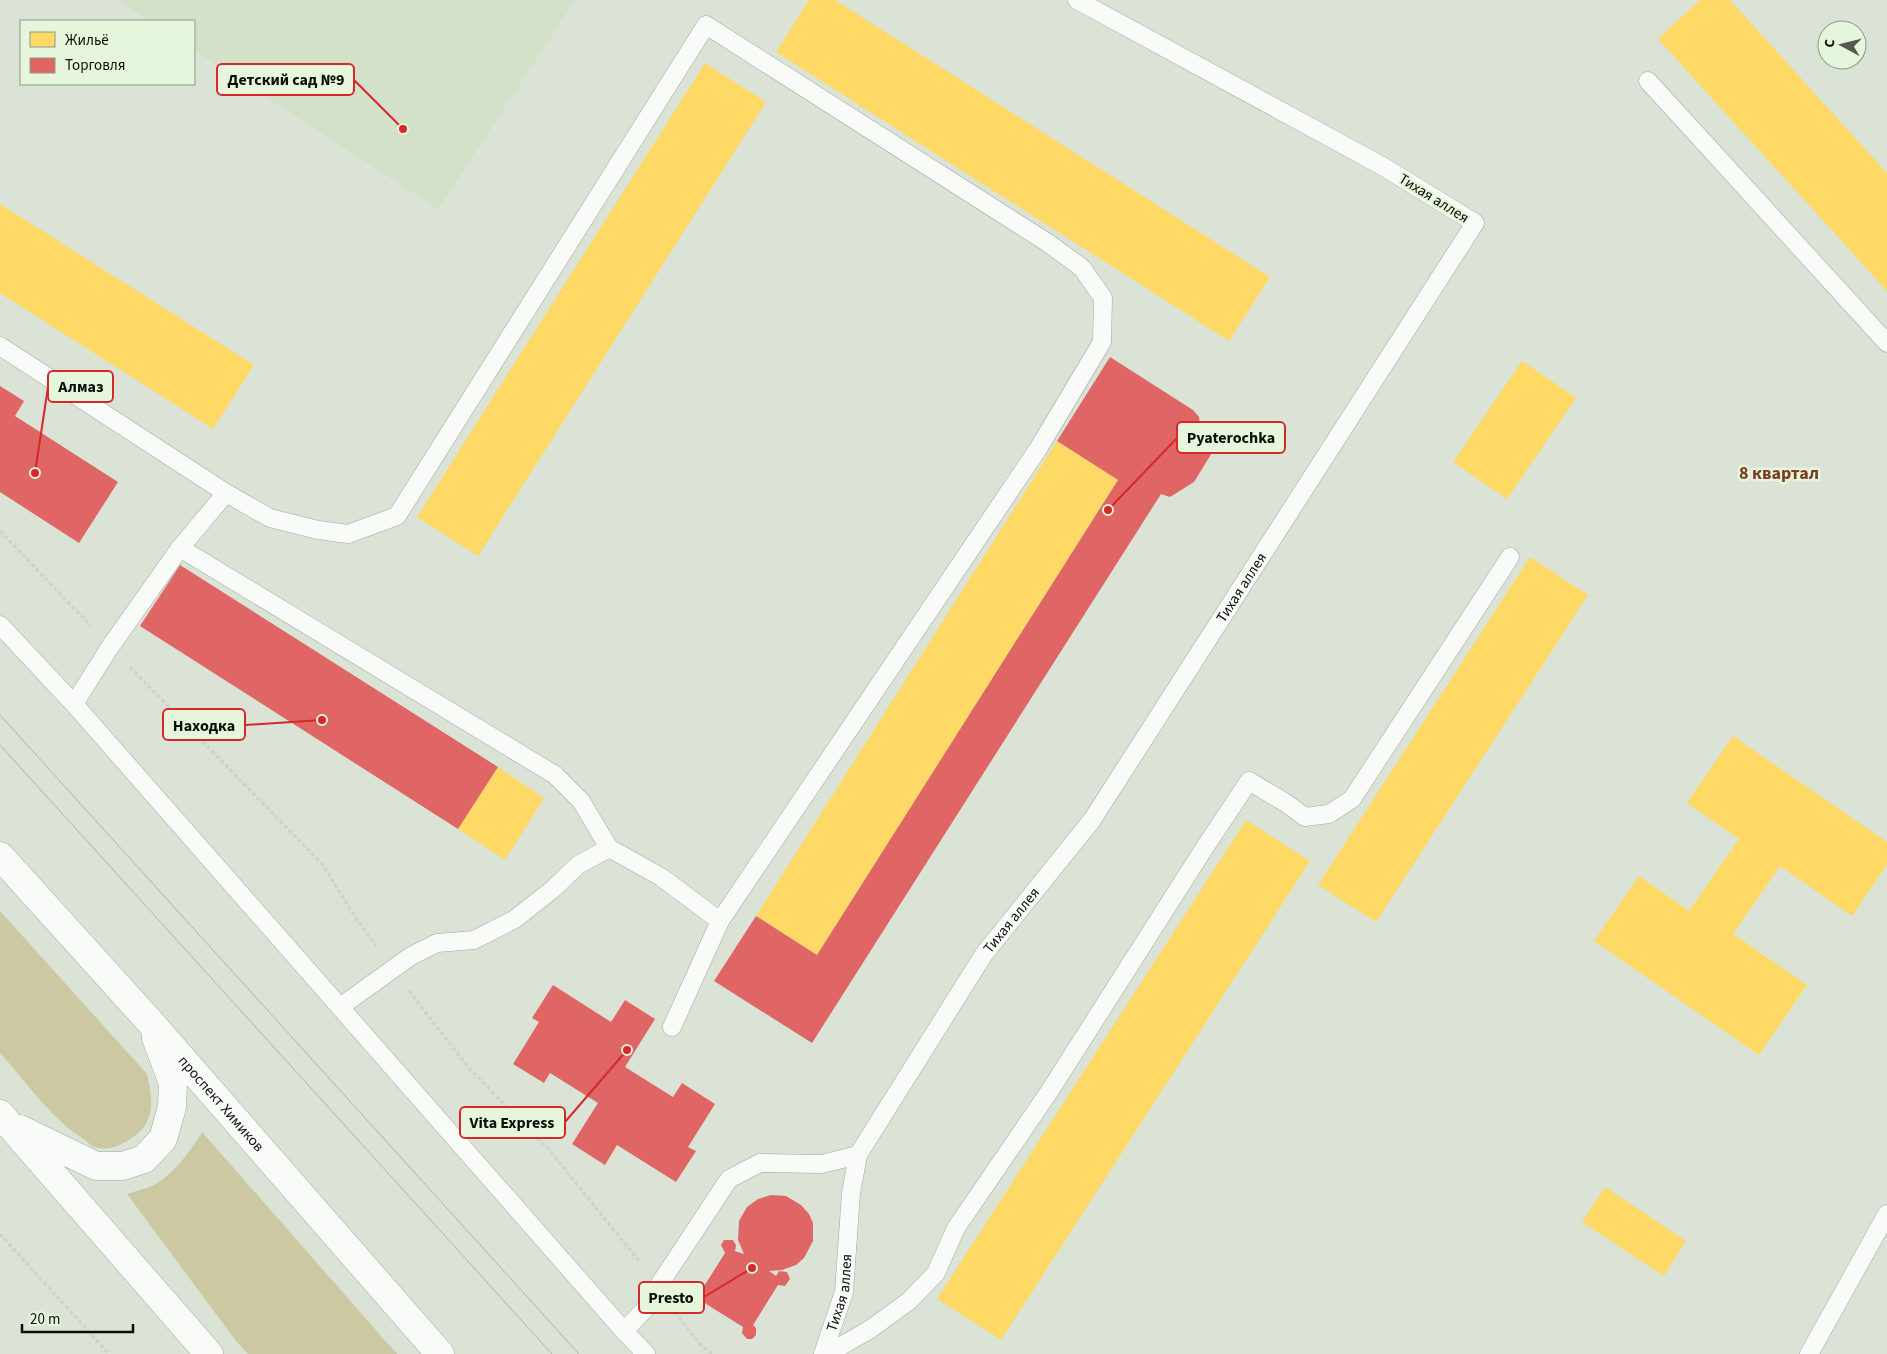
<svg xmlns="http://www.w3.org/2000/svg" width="1887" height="1354" viewBox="0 0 1887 1354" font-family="'Source Sans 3',sans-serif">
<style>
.built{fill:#d2e1c8}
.green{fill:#cbc8a2}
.homes{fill:#ffd966}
.shops{fill:#e06666}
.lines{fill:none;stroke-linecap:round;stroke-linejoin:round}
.service-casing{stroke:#a1a89d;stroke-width:19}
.primary-casing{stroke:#a1a89d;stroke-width:29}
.path{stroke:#cfd2cd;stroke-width:3;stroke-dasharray:4 2.5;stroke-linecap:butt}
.service{stroke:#f9fbf9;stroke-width:18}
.primary{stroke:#f9fbf9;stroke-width:28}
.tram{stroke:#b0b3af;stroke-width:1}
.labels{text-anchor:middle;stroke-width:5;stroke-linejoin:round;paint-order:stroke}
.street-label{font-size:15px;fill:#0a0f07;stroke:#e6f6dc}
.quarter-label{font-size:18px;font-weight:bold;fill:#7f3c24;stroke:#e6f6dc}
.leader{fill:none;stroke:#d62828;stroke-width:2}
.callout-dot{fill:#d62828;stroke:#e6f6dc;stroke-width:2}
.callout{fill:#e6f6dc;stroke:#d62828;stroke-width:2}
.callout-label{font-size:16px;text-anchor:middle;font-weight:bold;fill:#0a0f07}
</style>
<rect width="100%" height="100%" fill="#dae3d5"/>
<path class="built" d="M117,0H575L438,209L194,50V21H150Z"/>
<path class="green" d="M0,911L147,1074C152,1095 156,1119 137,1134C126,1143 110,1152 95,1147C91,1145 86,1141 82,1138C50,1117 26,1082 0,1053Z
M202,1132L389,1345L398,1354H248L236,1341L127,1194C135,1191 146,1189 154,1185C175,1173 189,1153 202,1132Z"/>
<path class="homes" d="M809,0H835L1270,277L1229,341L776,52Z
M1700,0H1730L1887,173V291L1658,39Z
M705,63L766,102L478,556L417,517Z
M0,204L254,365L213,429L0,293Z
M1522,361L1576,398L1507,499L1453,462Z
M1057,441L1118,480L817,955L756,916Z
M1530,557L1588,595L1376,922L1318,885Z
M1733,736L1887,842V865L1852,916L1780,866L1733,934L1807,985L1759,1055L1594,941L1639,876L1689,911L1739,839L1687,803Z
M498,767L544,798L505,860L458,829Z
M1246,820L1310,861L1001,1340L937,1299Z
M1605,1187L1686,1241L1664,1276L1582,1222Z"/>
<path class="shops" d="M1110,357L1193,410L1199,417L1201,432L1218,443L1194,482L1170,497L1161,494L812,1043L714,981L756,916L817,955L1118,480L1057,441Z
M0,386L24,401L15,416L118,482L79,543L0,492Z
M180,565L498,767L458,829L140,626Z
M553,985L611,1022L625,1000L655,1019L625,1067L673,1097L682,1083L715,1104L688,1147L696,1151L676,1182L617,1145L605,1165L572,1144L598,1103L550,1073L544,1083L513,1064L539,1022L532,1018Z
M771,1195L786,1196L801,1205L809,1214L813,1223V1241L804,1258L796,1265L782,1270L769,1271L776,1276L779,1271L787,1272L790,1279L785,1286L778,1285L753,1325L756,1328V1335L752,1339H747L742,1333L743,1327L703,1302L699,1305H694L689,1301V1296L695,1290L701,1291L725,1253L721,1245L724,1240H733L736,1245L735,1251L744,1254L738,1240L739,1221L747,1207L758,1199Z"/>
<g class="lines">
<g class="service-casing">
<g id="service">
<path d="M1648,81L1887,343"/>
<path d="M0,346L226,493"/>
<path d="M180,548L555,775L581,801L609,848"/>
<path d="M0,625L74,704L624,1331L646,1354"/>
<path d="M74,704L110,647L180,548L226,493L270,518L318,530L348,534L397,516L706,25L1048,243L1082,268L1103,298L1102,342L1038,449L720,921"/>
<path d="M340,1007L411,956L437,943L474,940L515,919L553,889L578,865L609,848L661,877L720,921L672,1027"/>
<path d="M624,1331L646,1308L659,1285L729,1179L760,1163L822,1164L858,1155"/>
<path id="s1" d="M823,1354L844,1292L851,1193L858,1155L984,954L1092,820L1475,223L1384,167L1077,0"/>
<path d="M827,1354L869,1330L909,1301L936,1273L956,1228L1049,1092L1205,847L1249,781L1286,803L1305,817L1329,814L1352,799L1510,557"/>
<path d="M1809,1354L1887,1214"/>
</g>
</g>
<g class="primary-casing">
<g id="primary">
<path id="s2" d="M0,856L151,1023L440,1354"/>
<path d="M0,1114L209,1354"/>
<path d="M20,1129L96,1166H123L144,1159L163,1139L172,1107L173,1083L156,1038"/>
</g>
</g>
<path class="path" d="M0,531L91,626
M130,667L323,865L357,920L376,946
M409,991L468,1067L550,1151L640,1262
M0,1234L109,1354
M675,1312L699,1343L712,1354"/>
<use href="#service" class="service"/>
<use href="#primary" class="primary"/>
<path class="tram" d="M0,715L579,1354
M0,745L552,1354"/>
</g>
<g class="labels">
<g class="street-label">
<text transform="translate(1434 198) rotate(32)" y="5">Тихая аллея</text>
<text dy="5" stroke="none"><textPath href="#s1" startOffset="889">Тихая аллея</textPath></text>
<text dy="5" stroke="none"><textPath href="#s1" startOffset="484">Тихая аллея</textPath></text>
<text dy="5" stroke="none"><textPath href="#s2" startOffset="332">проспект Химиков</textPath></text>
<text dy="5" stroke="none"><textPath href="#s1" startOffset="64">Тихая аллея</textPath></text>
</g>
<g class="quarter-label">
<text x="1779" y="479">8 квартал</text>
</g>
</g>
<path class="leader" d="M403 129L354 80M35 473L48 387M1108 510L1177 438M322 720L245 725M627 1050L565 1122M752 1268L704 1297"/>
<g class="callout-dot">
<circle cx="403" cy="129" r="5"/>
<circle cx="35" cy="473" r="5"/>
<circle cx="1108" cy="510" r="5"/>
<circle cx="322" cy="720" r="5"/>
<circle cx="627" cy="1050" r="5"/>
<circle cx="752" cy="1268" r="5"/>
</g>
<g class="callout">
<rect x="217" y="64" width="137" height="31" rx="5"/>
<rect x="48" y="371" width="65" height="31" rx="5"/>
<rect x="1177" y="422" width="108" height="31" rx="5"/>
<rect x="163" y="709" width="82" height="31" rx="5"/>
<rect x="460" y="1107" width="105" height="31" rx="5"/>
<rect x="639" y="1282" width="65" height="31" rx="5"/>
</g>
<g class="callout-label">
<text x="286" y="85">Детский сад №9</text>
<text x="81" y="392">Алмаз</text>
<text x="1231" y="443">Pyaterochka</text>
<text x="204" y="731">Находка</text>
<text x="512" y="1128">Vita Express</text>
<text x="671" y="1303">Presto</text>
</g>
<rect x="20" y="20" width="175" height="65" fill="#e6f6dc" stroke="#8e9a87"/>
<rect x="30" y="32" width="25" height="15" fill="#ffd966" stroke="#8e9a87"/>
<text x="65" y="45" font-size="15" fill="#0a0f07">Жильё</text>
<rect x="30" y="58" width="25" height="15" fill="#e06666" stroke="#8e9a87"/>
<text x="65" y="70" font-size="15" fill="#0a0f07">Торговля</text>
<g transform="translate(1842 45) rotate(277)"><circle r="24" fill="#e6f6dc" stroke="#8e9a87"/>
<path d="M0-4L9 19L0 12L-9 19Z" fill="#53594f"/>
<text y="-8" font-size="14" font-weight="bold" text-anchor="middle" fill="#0a0f07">С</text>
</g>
<path d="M22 1324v8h111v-8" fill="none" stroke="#0a0f07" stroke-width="2.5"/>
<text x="30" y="1324" font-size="15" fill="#0a0f07" stroke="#e6f6dc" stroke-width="4" paint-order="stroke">20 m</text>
</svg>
